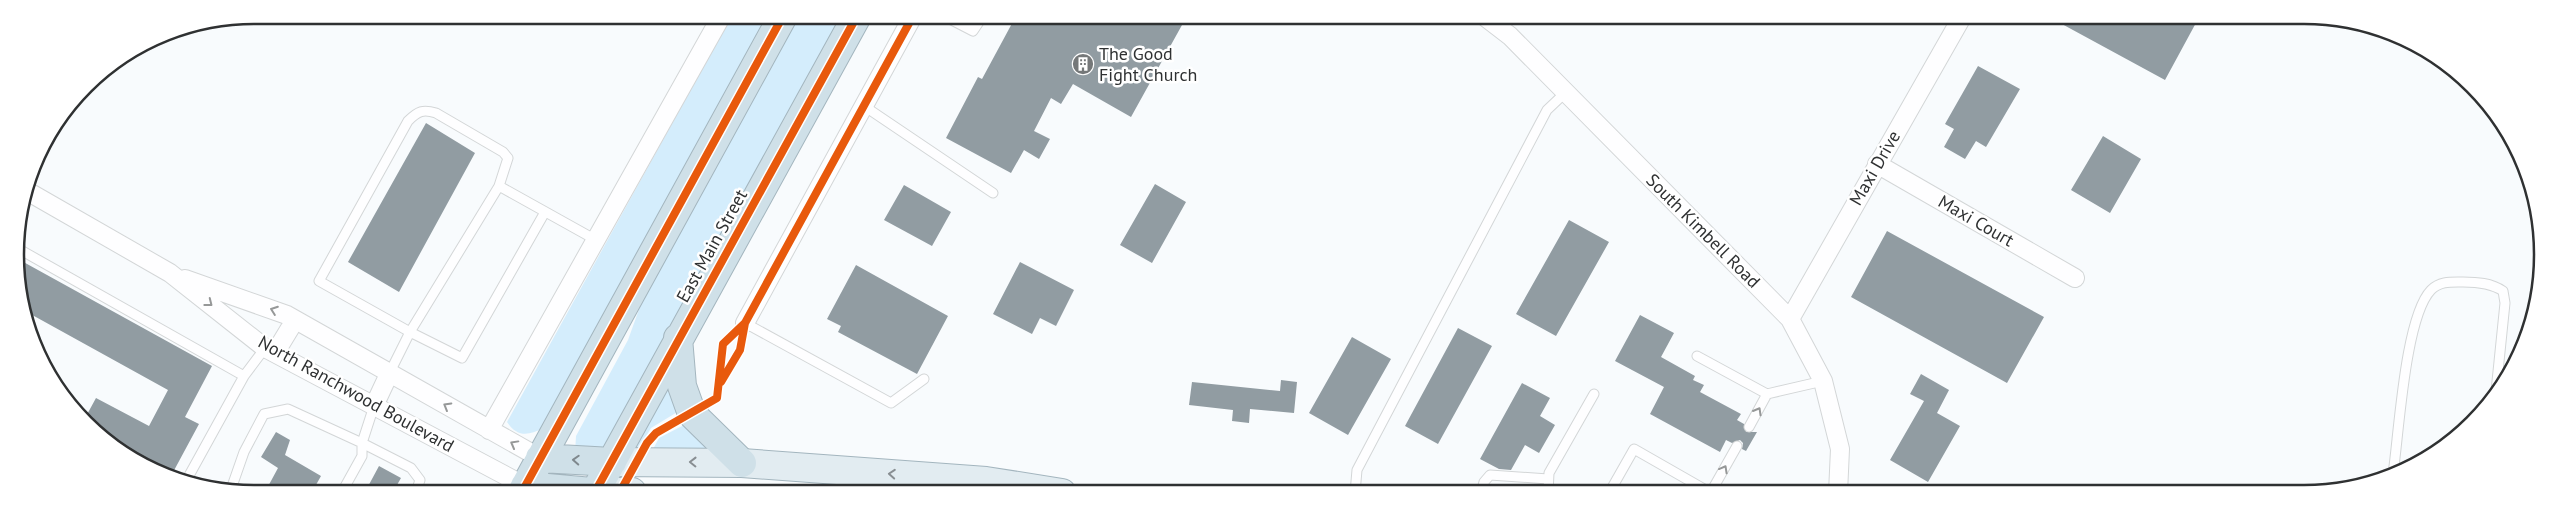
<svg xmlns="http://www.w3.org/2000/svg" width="2558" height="509" viewBox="0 0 2558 509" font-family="'PT Sans',sans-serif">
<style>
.green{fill:#d4edfc}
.building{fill:#919ca2}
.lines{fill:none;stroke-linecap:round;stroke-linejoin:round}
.lane-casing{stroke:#d3d6d7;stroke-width:11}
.street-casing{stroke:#d3d6d7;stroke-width:20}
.primary-casing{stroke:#a3b5be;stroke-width:30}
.highway-casing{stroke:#a3b5be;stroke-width:30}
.lane{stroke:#fefeff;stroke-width:9}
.street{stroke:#fefeff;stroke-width:18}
.primary{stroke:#e2ecf1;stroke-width:28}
.highway{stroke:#cfe0e8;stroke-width:28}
.cycleway-casing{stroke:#fff;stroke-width:11}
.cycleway{stroke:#e8590c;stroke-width:8}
.oneway{stroke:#969898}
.oneway2{stroke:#7f888d}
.oneway3{stroke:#888e92}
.labels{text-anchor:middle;stroke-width:5;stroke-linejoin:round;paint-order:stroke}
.poi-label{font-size:18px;fill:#2f3132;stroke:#fff;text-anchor:start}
.street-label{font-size:18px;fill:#2f3132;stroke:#fff}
.rim{fill:none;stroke:#2f3132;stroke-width:2.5}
</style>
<rect width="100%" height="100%" fill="#f8fbfd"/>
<path class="green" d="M732,15L772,16L543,428C528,436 517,437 507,422Z
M796,16H843L604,448L575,453L576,436L628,340L651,276Z
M665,387L673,389L679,411L651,428L636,454L633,445Z
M686,424L696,438L708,450L651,453L659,438Z"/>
<path class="building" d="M1016,16H1187L1131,117L1073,84L1061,104L1051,98L1034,131L1050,139L1039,159L1024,150L1011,173L946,138L978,77L982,79Z
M2049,17H2189L2197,21L2165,80Z
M1978,66L2020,89L1986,147L1976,141L1965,159L1944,147L1954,129L1945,124Z
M426,123L475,153L399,292L348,262Z
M2103,136L2141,159L2110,213L2071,190Z
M1155,184L1186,202L1152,263L1120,245Z
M904,185L951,212L932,246L884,220Z
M1569,220L1609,242L1556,336L1516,314Z
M1887,231L2044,317L2007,383L1851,297Z
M18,259L212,366L185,417L199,424L171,476L146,467L84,420L96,398L149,426L168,390L25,311Z
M1020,262L1074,290L1056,326L1040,318L1032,334L993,314Z
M856,265L948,316L917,374L838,332L841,326L827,319Z
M1640,315L1674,333L1661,357L1695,376L1693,380L1704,385L1700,392L1741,414L1737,420L1744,424L1746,432H1757L1746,451L1742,449L1743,443L1740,440L1732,443L1726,440L1720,452L1650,414L1664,387L1615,361Z
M1458,328L1492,346L1438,444L1405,426Z
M1352,337L1391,359L1348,435L1309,413Z
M1921,374L1949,390L1937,413L1960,426L1928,482L1890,460L1924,401L1910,394Z
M1281,380L1297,382L1294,413L1250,409L1249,423L1232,421L1233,410L1189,405L1192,382L1280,391Z
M1522,383L1550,398L1540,416L1555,425L1539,453L1525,445L1511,470L1499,469L1480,459Z
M276,432L290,440L285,455L321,476L312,492H265L278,468L261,457Z
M379,466L401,478L393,492H365Z"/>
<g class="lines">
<g class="lane-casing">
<path id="lane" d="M944,16L973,31L983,16
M864,106L993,193
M499,186L508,158L503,152L436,113C423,109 418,111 408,121L319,281L410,332L462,358L545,212
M17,248L244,376
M745,323L891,403L924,379
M1697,356L1767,394L1823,381
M389,374L410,332L499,186L596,240
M1749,427L1767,394
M2393,474C2399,433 2405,317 2431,290C2440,281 2451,282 2463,282C2477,282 2491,283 2503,291L2505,303L2496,391
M186,481L244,376L265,348
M230,492L244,452L264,414L288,409L362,443L411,468L420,480L416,492
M342,492L362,456V443L374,406
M1711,492L1737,446
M1355,493L1357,470L1547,110L1566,92
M1481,493L1484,482L1490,475L1548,479
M1548,493L1549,473L1594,394
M1609,493L1634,449L1711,493"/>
</g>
<g class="street-casing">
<path id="street" d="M1484,16L1510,36L1790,319L1823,381L1840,449L1838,493
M1877,164L2075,278
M27,191L170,273L265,348L525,486
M185,279L287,315L540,458
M1790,319L1962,17
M745,323L913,16
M275,353L295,320
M374,406L389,374
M489,430L722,15"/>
</g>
<g class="primary-casing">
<path id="primary" d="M612,462L742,463L986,481L1062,493
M605,492H632"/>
</g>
<g class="highway-casing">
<path id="highway" d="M678,338L682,386L692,414L742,463
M540,458L612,462
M525,486L592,492
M522,492L783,16
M595,492L857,16"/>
</g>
<use href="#lane" class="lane"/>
<use href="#street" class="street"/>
<use href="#primary" class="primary"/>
<use href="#highway" class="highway"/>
<g class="cycleway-casing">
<path id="cycleway" d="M721,382L740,350L745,323
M522,492L783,16
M595,492L857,16
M620,492L647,443L656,433L717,398L723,344L745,323L913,16"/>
</g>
<use href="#cycleway" class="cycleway"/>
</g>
<defs><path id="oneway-chevron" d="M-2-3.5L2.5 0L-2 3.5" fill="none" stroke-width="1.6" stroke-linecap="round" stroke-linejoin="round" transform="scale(1.25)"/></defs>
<g class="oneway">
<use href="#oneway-chevron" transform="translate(209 303) rotate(38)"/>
<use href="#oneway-chevron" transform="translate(274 310) rotate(-160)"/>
<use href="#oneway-chevron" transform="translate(447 406) rotate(-150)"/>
<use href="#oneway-chevron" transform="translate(1758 411) rotate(-60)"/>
<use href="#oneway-chevron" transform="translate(514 444) rotate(-151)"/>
<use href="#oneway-chevron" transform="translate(1724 469) rotate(-61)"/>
</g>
<use class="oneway2" href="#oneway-chevron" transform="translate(576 460) rotate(-177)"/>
<g class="oneway3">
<use href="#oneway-chevron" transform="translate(693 462) rotate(-179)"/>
<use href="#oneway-chevron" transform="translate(892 474) rotate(-176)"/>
</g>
<defs>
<g id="building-disc" transform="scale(1.125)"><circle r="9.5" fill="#757879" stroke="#fff"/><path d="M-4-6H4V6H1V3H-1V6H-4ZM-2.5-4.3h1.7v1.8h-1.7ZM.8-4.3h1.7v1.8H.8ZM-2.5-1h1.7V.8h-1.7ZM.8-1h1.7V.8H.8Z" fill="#fff"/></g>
</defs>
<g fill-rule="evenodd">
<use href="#building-disc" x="1083" y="64"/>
</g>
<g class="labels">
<g class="poi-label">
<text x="1099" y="60">The Good<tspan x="1099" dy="21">Fight Church</tspan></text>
</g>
<g class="street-label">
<text transform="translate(1875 168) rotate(-60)" y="6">Maxi Drive</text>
<text transform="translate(1976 221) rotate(30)" y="6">Maxi Court</text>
<text transform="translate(1703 231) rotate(45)" y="6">South Kimbell Road</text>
<text transform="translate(712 246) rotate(-61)" y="6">East Main Street</text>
<text transform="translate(356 394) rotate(29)" y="6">North Ranchwood Boulevard</text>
</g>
</g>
<path d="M0 0H2558V509H0ZM254 24H2304A230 230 0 0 1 2534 254V255A230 230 0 0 1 2304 485H254A230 230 0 0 1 24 255V254A230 230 0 0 1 254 24Z" fill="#fff" fill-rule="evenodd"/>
<path class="rim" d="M254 24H2304A230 230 0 0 1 2534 254V255A230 230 0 0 1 2304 485H254A230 230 0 0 1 24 255V254A230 230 0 0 1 254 24Z"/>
</svg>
